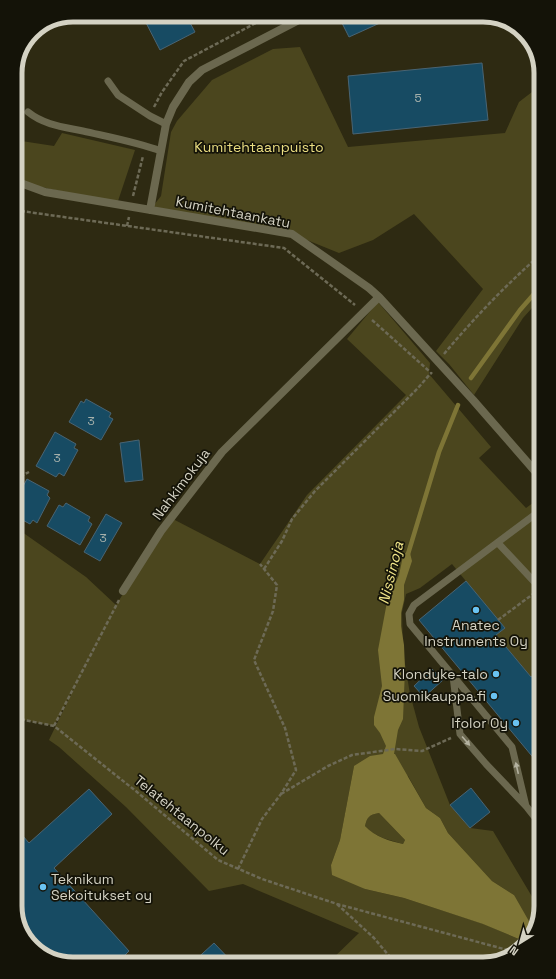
<svg xmlns="http://www.w3.org/2000/svg" width="556" height="979" viewBox="0 0 556 979" font-family="'Space Grotesk',sans-serif">
<style>
.green{fill:#4b461e;fill-rule:evenodd}
.water{fill:#7e7536;fill-rule:evenodd}
.lines{fill:none;stroke-linecap:round;stroke-linejoin:round}
.stream{stroke:#7e7536;stroke-width:4.5}
.building{fill:#174b63;stroke:#496473}
.path{stroke:#6d6a56;stroke-width:2.5;stroke-dasharray:4 2;stroke-linecap:butt}
.lane{stroke:#6b684f;stroke-width:7}
.street{stroke:#6b684f;stroke-width:8}
.oneway{fill:#b4b2a0}
.poi-dot{fill:#6ac3f1;stroke:#141308;stroke-width:1.5}
.labels{text-anchor:middle;stroke-width:3.5;stroke-linejoin:round;paint-order:stroke}
.number-label{font-size:12px;fill:#a5b0ab}
.park-label{font-size:14px;fill:#ebde82;stroke:#141308}
.street-label{font-size:14px;fill:#d4d2c3;stroke:#141308}
.poi-label{font-size:14px;fill:#d4d2c3;stroke:#141308;text-anchor:end}
.water-label{font-size:15px;font-style:italic;fill:#f1e589;stroke:#141308}
.rim{fill:none;stroke:#d4d2c3;stroke-width:5}
</style>
<rect width="100%" height="100%" fill="#2e2a12"/>
<path class="green" d="M300,47L348,147L505,133L519,102L532,92L541,84V298L523,318L474,395L449,364L436,351L483,289L414,214L373,240L339,253L292,234L150,210L161,196L171,132L177,121L212,80L273,49Z
M62,133L135,150L117,204L15,181V140L54,146Z
M378,302L430,363L429,374L491,447L479,458L526,508L541,497V670L531,677L496,635L504,628L452,564L420,588L406,594L402,612L403,652L410,694L419,727L450,805L470,828L493,831L540,910L531,938L508,958L483,964H327L359,933L243,884L209,891L126,807L59,747L49,740L78,680L54,726L15,718V527L86,577L116,605L171,518L260,564L307,495L406,395L347,339ZM354,766L408,776L426,808L440,818L448,833L492,881L514,895L521,940L484,924L404,898L365,889L331,865L340,840Z
M379,813L405,840L403,844C389,840 375,837 365,826C367,817 369,815 379,813Z"/>
<path class="water" d="M409,549L412,561L404,585V600L401,613V626L404,645L405,669L403,719L398,730L394,754H395L426,808L440,818L448,833L492,881L514,895L534,930L531,938L527,942V940H521L483,924L404,898L365,889L332,875L331,865L340,840L354,766L370,756L383,754L386,746L380,733L374,725V717L382,686L378,650L387,602L399,575L403,556ZM379,813L405,840L403,844C390,841 375,837 365,826C367,817 369,815 379,813Z"/>
<g class="lines">
<path class="stream" d="M471,378L520,310L541,286
M408,554L439,452L458,405"/>
</g>
<path class="building" d="M142,15H195L188,19L195,32L160,50Z
M338,15H389L391,18L349,37Z
M482,63L488,120L353,134L348,76Z
M86,399L111,413L109,417L113,419L101,440L69,422L81,401L84,403Z
M55,432L76,444L74,448L78,450L64,476L59,473L56,477L36,466Z
M139,440L143,480L125,482L120,443Z
M27,479L49,491L47,495L50,498L37,523L33,520L30,524L15,516V501Z
M66,503L90,517L88,521L92,524L80,545L47,526L59,505L63,507Z
M106,514L122,523L100,561L84,552Z
M466,581L505,628L496,635L531,677L541,670V767L419,620Z
M432,669L443,680L424,697L414,686Z
M471,788L490,812L470,828L450,805Z
M89,789L112,814L54,868L129,951L116,964H70L41,954L21,931L15,906V827L29,843Z
M214,943L234,964H191Z"/>
<g class="lines">
<path class="path" d="M154,107L162,92L184,61L271,15
M133,196L143,156
M15,212L21,211L284,248L355,305
M127,226L129,217
M372,320L429,371
M444,354C474,318 506,285 541,254
M15,479L29,472
M536,489L541,495
M264,569L282,541L292,519L315,491L418,388L431,373L432,374
M498,620L533,594
M15,718L54,726L137,792L218,860L262,879L337,904L515,952
M54,726L119,600
M281,794L328,766L352,755L395,749L422,751L451,738
M535,798L541,793
M238,869L262,819L281,794L296,770L285,728L254,660L273,611L277,585L260,564
M337,904L374,938L396,964"/>
<path class="lane" d="M108,81L118,95L150,116L166,124
M28,112C44,125 64,127 83,131C109,137 136,142 161,151
M498,543L541,589
M453,676L460,734L486,764L526,806L541,825
M526,806L512,747L410,624L409,614L414,605L541,510"/>
<path class="street" d="M15,181L45,192L292,234L369,288L379,297L473,400L541,478
M150,210L166,124L173,107L189,82L202,70L297,21
M123,591L161,531L222,452L379,297"/>
</g>
<defs><path id="oneway-solid" d="M-6-.8H1V-3.2L6.5 0L1 3.2V.8H-6Z"/></defs>
<g class="oneway">
<use href="#oneway-solid" transform="translate(466 741) rotate(49)"/>
<use href="#oneway-solid" transform="translate(517 768) rotate(-103)"/>
</g>
<g class="poi-dot">
<circle cx="476" cy="610" r="4"/>
<circle cx="496" cy="674" r="4"/>
<circle cx="494" cy="696" r="4"/>
<circle cx="516" cy="723" r="4"/>
<circle cx="43" cy="887" r="4"/>
</g>
<g class="labels">
<g class="number-label">
<text x="418" y="102">5</text>
<text x="91" y="425">3</text>
<text x="57" y="462">3</text>
<text x="103" y="542">3</text>
</g>
<g class="park-label">
<text x="259" y="152">Kumitehtaanpuisto</text>
</g>
<g class="street-label">
<text transform="translate(233 212) rotate(11)" y="5">Kumitehtaankatu</text>
<text transform="translate(181 484) rotate(-53)" y="5">Nahkimokuja</text>
<text transform="translate(182 815) rotate(39)" y="5">Telatehtaanpolku</text>
</g>
<g class="poi-label">
<text x="476" y="630" text-anchor="middle">Anatec<tspan x="476" dy="16">Instruments Oy</tspan></text>
<text x="488" y="679">Klondyke-talo</text>
<text x="486" y="701">Suomikauppa.fi</text>
<text x="508" y="728">Ifolor Oy</text>
<text x="51" y="884" text-anchor="start">Teknikum<tspan x="51" dy="16">Sekoitukset oy</tspan></text>
</g>
<g class="water-label">
<text transform="translate(391 573) rotate(-76)" y="5">Nissinoja</text>
</g>
</g>
<path d="M0 0H556V979H0ZM73 22H483A51 51 0 0 1 534 73V906A51 51 0 0 1 483 957H73A51 51 0 0 1 22 906V73A51 51 0 0 1 73 22Z" fill="#141308" fill-rule="evenodd"/>
<path class="rim" d="M73 22H483A51 51 0 0 1 534 73V906A51 51 0 0 1 483 957H73A51 51 0 0 1 22 906V73A51 51 0 0 1 73 22Z"/>
<g transform="translate(520 943) rotate(217)" stroke="#141308" stroke-width="3" paint-order="stroke">
<path d="M0-3L7 15L0 10L-7 15Z" fill="#d4d2c3"/>
<text y="-6" font-size="11" font-weight="bold" text-anchor="middle" fill="#d4d2c3">N</text>
</g>
</svg>
